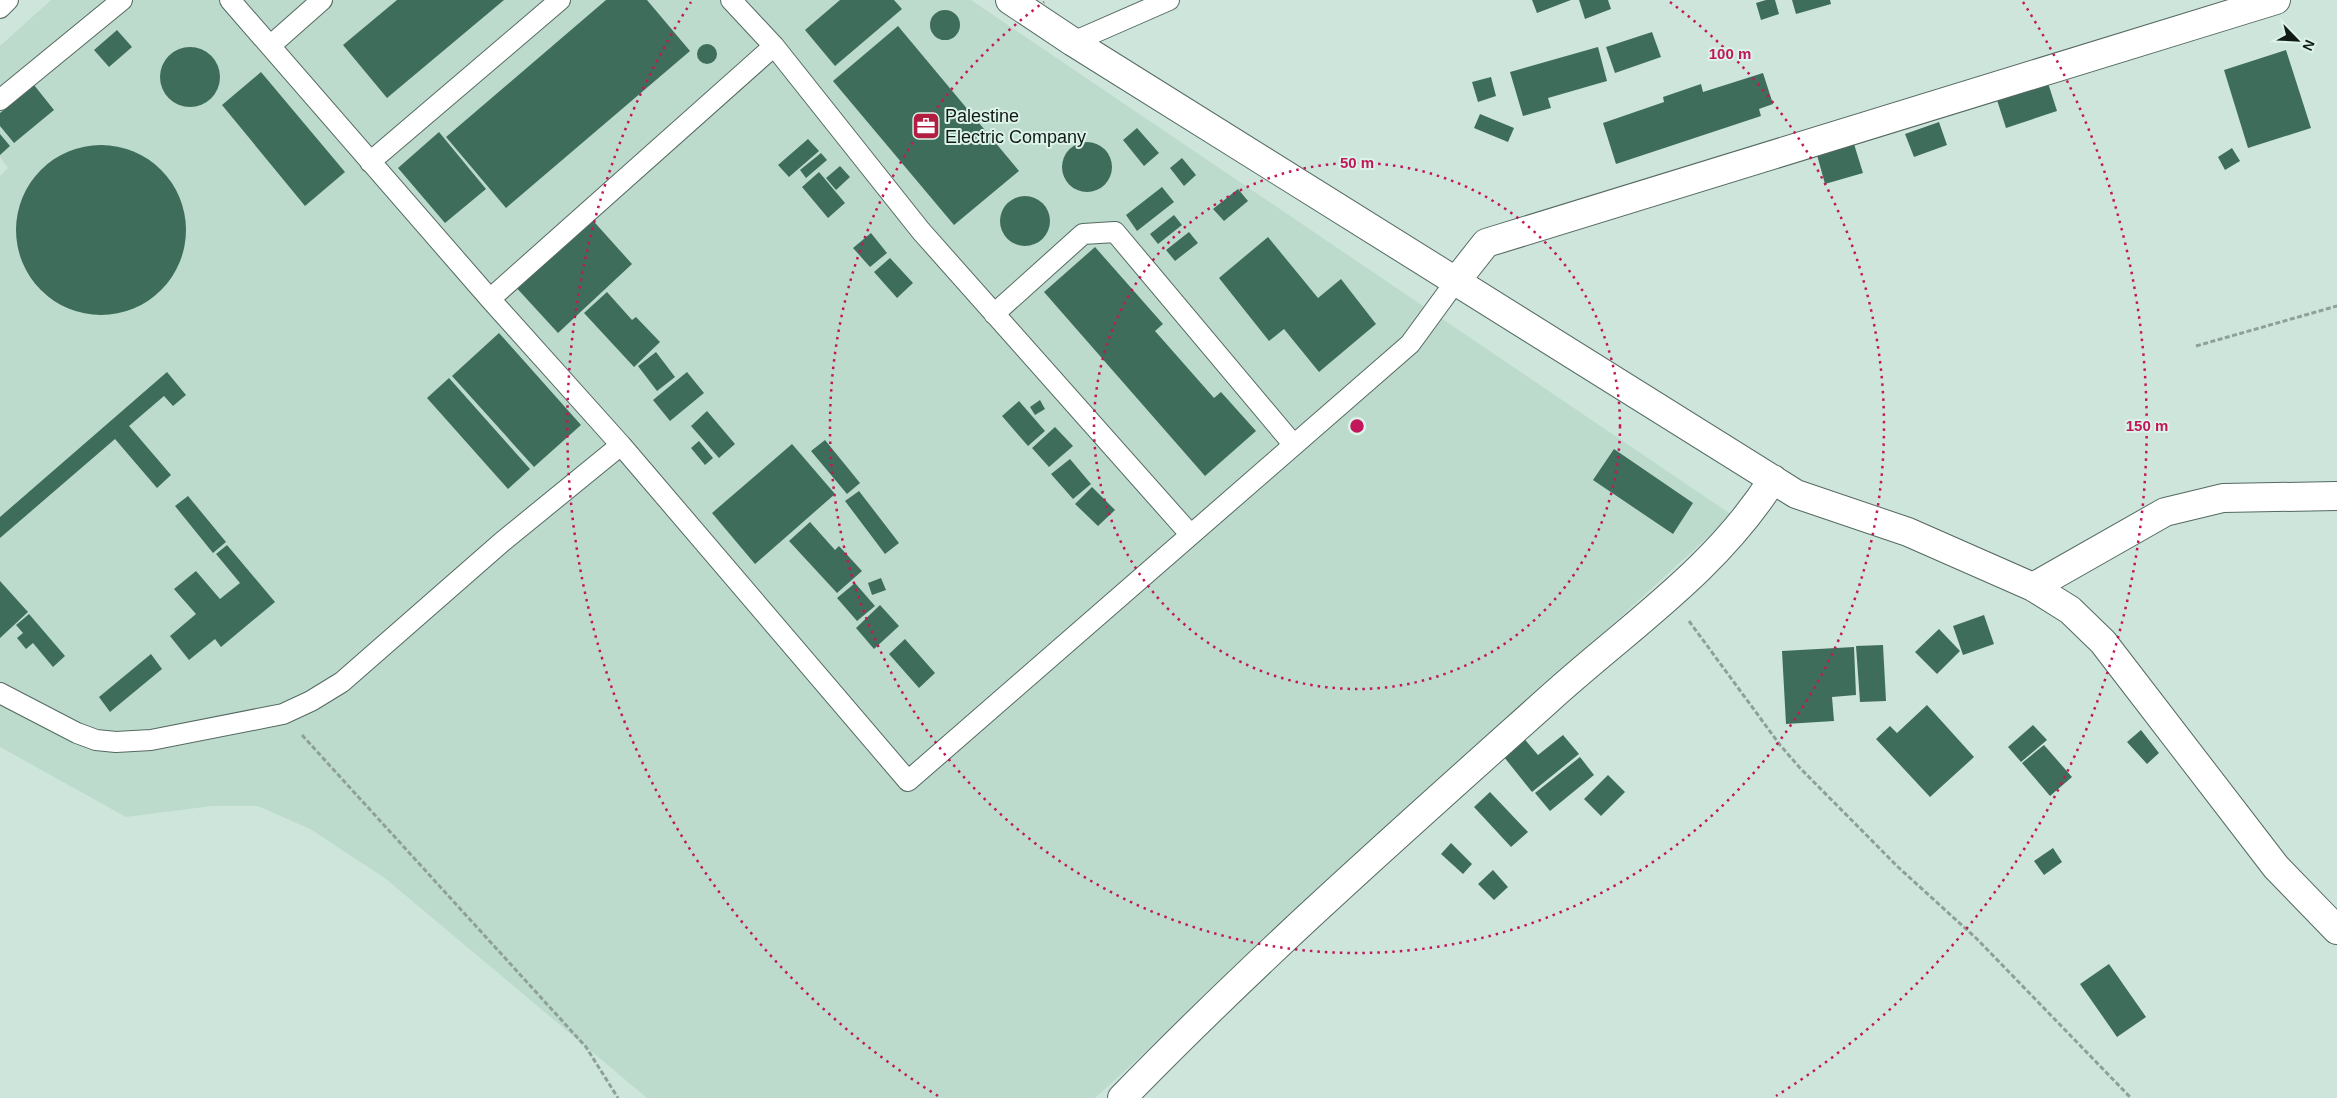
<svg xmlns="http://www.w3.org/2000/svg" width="2337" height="1098" viewBox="0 0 2337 1098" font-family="Helvetica,sans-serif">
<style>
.built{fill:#bcdbcd}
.building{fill:#3e6e5b}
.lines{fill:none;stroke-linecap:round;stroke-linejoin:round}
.lane-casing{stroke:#546960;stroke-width:22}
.street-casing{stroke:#546960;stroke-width:30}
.path{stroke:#8ea099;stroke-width:3;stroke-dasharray:5 2.5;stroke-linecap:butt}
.lane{stroke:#fff;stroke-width:20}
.street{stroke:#fff;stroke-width:28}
.ring{fill:none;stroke:#c2185b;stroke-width:2.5;stroke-dasharray:2.5 5}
.labels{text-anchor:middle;stroke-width:4;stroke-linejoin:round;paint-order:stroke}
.poi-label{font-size:18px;fill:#121a17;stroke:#dbf3e8;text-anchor:start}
.centre{fill:#c2185b;stroke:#dbf3e8;stroke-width:2.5}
.ring-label{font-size:15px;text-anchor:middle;font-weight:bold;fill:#c2185b;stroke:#dbf3e8;stroke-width:4;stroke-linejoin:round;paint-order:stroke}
</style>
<rect width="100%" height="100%" fill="#cee5db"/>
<path class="built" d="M51,0H971L1732,515L1095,1098H647L386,879L312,830L258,806H212L126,817L0,747V176L8,168L0,157V46Z"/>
<path class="building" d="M397,0H504L387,98L343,45Z
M606,0H647L690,51L506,208L446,137Z
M840,0H894L902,9L835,66L805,30Z
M1532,0H1571L1537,13Z
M1579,0H1608L1611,9L1585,19Z
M1766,0H1775L1779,14L1761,20L1756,3Z
M1792,0H1830L1831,4L1796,14Z
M930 25a15 15 0 1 1 30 0a15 15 0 1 1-30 0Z
M898,26L1019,171L954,225L833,81Z
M117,30L132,47L109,67L94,50Z
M1652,32L1661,57L1615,73L1606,47Z
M697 54a10 10 0 1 1 20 0a10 10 0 1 1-20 0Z
M1598,47L1607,81L1548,98L1551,108L1523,116L1510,72Z
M160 77a30 30 0 1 1 60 0a30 30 0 1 1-60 0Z
M2286,50L2311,128L2248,148L2224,70Z
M261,72L345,172L305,206L222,105Z
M1763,73L1773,104L1759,109L1761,116L1616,164L1603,123L1664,102L1663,97L1701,84L1703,92Z
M1491,77L1496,96L1478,102L1472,82Z
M2048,83L2057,111L2006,128L1997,100Z
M34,85L54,110L14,143L0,126V113Z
M1480,114L1514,128L1508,142L1474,128Z
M1939,122L1947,145L1914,157L1905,134Z
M1137,128L1159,153L1144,166L1123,140Z
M439,132L486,189L445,223L398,168Z
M0,134L10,146L0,155Z
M808,139L819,151L789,177L778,165Z
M1062 167a25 25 0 1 1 50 0a25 25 0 1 1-50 0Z
M1854,144L1863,173L1825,184L1817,155Z
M16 230a85 85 0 1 1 170 0a85 85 0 1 1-170 0Z
M2232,148L2240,161L2225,170L2218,157Z
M821,153L827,160L806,178L800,170Z
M1182,158L1196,175L1184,186L1170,168Z
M840,166L850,177L836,190L826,178Z
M819,172L845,203L828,218L802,187Z
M1162,187L1174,202L1137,231L1126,215Z
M1238,189L1248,201L1224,221L1213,209Z
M1000 221a25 25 0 1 1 50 0a25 25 0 1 1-50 0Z
M588,215L632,264L558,333L513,284Z
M1174,215L1182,225L1158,244L1150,234Z
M1189,232L1198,243L1175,261L1166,250Z
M871,233L887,253L870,267L853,248Z
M1268,237L1318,298L1341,279L1376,324L1319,372L1284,329L1269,341L1219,278Z
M1095,247L1163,324L1155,331L1214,398L1221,392L1256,431L1205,476L1044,292Z
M890,258L913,283L897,298L874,272Z
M607,292L632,320L636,317L660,342L634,367L584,313Z
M499,333L581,425L534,467L452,376Z
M656,352L675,377L657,391L638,366Z
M167,372L186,395L173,406L164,396L129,426L171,475L157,488L115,439L0,538V517Z
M687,372L704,393L670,421L653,400Z
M449,378L530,469L508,489L427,398Z
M1040,400L1045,409L1035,415L1030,407Z
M1019,401L1045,431L1028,446L1002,416Z
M707,411L735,444L719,458L691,426Z
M1055,427L1073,446L1049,467L1032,448Z
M825,440L860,483L847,494L811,451Z
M699,441L713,458L705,465L691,448Z
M792,444L835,494L755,564L712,513Z
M1614,449L1693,503L1673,534L1593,480Z
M1070,459L1091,484L1073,499L1051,474Z
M1092,487L1115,510L1098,526L1075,504Z
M859,491L899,543L885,554L845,501Z
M188,496L226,542L213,553L175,506Z
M810,522L835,550L839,546L862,571L837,593L789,541Z
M227,545L275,602L221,647L215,639L189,660L170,636L196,614L174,589L196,571L220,599L240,583L216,554Z
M881,578L886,590L872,595L868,583Z
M0,581L28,612L0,638Z
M855,583L875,606L857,621L837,598Z
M880,605L899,626L874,649L856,628Z
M29,614L65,656L53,667L33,643L26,649L17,638L23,633L16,625Z
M1984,615L1994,644L1963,655L1953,626Z
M1939,629L1960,651L1937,674L1915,652Z
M905,639L935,673L919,688L889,654Z
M1883,645L1886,701L1860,702L1856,646Z
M1854,647L1856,695L1832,697L1834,721L1786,724L1782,651Z
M151,654L162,669L110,712L99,697Z
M1927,705L1974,757L1930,797L1876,739L1890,726L1897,733Z
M2033,725L2047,740L2021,762L2008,747Z
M2141,730L2159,753L2147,764L2127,742Z
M1521,735L1538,755L1563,735L1579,754L1532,792L1500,752Z
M2044,745L2072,777L2050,796L2022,763Z
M1580,757L1594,775L1550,811L1535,793Z
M1608,775L1625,792L1601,816L1584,799Z
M1490,792L1528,832L1511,847L1474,807Z
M1451,843L1472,864L1463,874L1441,854Z
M2053,848L2062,862L2044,875L2034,861Z
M1493,870L1508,887L1494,900L1478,884Z
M2109,964L2146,1017L2117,1037L2080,984Z"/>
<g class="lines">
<g class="lane-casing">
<path id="lane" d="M230,0L490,299L621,445L908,781L1410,344L1456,281
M731,0L774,46L921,231L1190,534
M0,8L8,0
M1073,42L1169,0
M270,46L322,0
M0,100L122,0
M370,162L560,0
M490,299L774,46
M994,314L1083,234L1115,232L1293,444
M0,693L77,733L96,740L116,742L151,740L283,714L311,701L342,682L502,542L621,445"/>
</g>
<g class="street-casing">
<path id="street" d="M1010,0L1073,42L1796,494L1908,532L2033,587L2070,610L2103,642L2276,867L2337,930
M1456,281L1486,243L2276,0
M2033,587L2165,512L2223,498L2337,496
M1122,1098C1257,959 1404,829 1548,700C1626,629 1716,570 1773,479"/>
</g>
<path class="path" d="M2196,346L2337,306
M1689,621L1780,745L1800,768L1898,867L1977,939L2131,1098
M302,735L586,1047L618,1098"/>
<use href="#lane" class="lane"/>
<use href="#street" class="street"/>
</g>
<g class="ring">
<circle cx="1357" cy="426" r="263"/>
<path d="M1670 2A527 527 0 1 1 1044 2"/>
<path d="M938 1096A790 790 0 0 1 691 2M2023 2A790 790 0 0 1 1776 1096"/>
</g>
<defs>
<g id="office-square" transform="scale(1.4375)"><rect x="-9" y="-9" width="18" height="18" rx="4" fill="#b11e42" stroke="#dbf3e8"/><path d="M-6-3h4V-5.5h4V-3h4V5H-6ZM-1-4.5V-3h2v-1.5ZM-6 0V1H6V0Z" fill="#fff"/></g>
</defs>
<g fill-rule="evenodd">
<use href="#office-square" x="926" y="126"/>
</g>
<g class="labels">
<g class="poi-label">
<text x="945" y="122">Palestine<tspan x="945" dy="21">Electric Company</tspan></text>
</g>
</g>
<circle cx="1357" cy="426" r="8" class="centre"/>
<g class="ring-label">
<text x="1730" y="59">100 m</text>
<text x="1357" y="168">50 m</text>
<text x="2147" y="431">150 m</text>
</g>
<g transform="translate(2297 40) rotate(114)" stroke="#dbf3e8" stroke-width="4" paint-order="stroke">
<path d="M0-4L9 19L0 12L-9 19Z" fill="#121a17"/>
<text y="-8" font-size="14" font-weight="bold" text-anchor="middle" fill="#121a17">N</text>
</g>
</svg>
